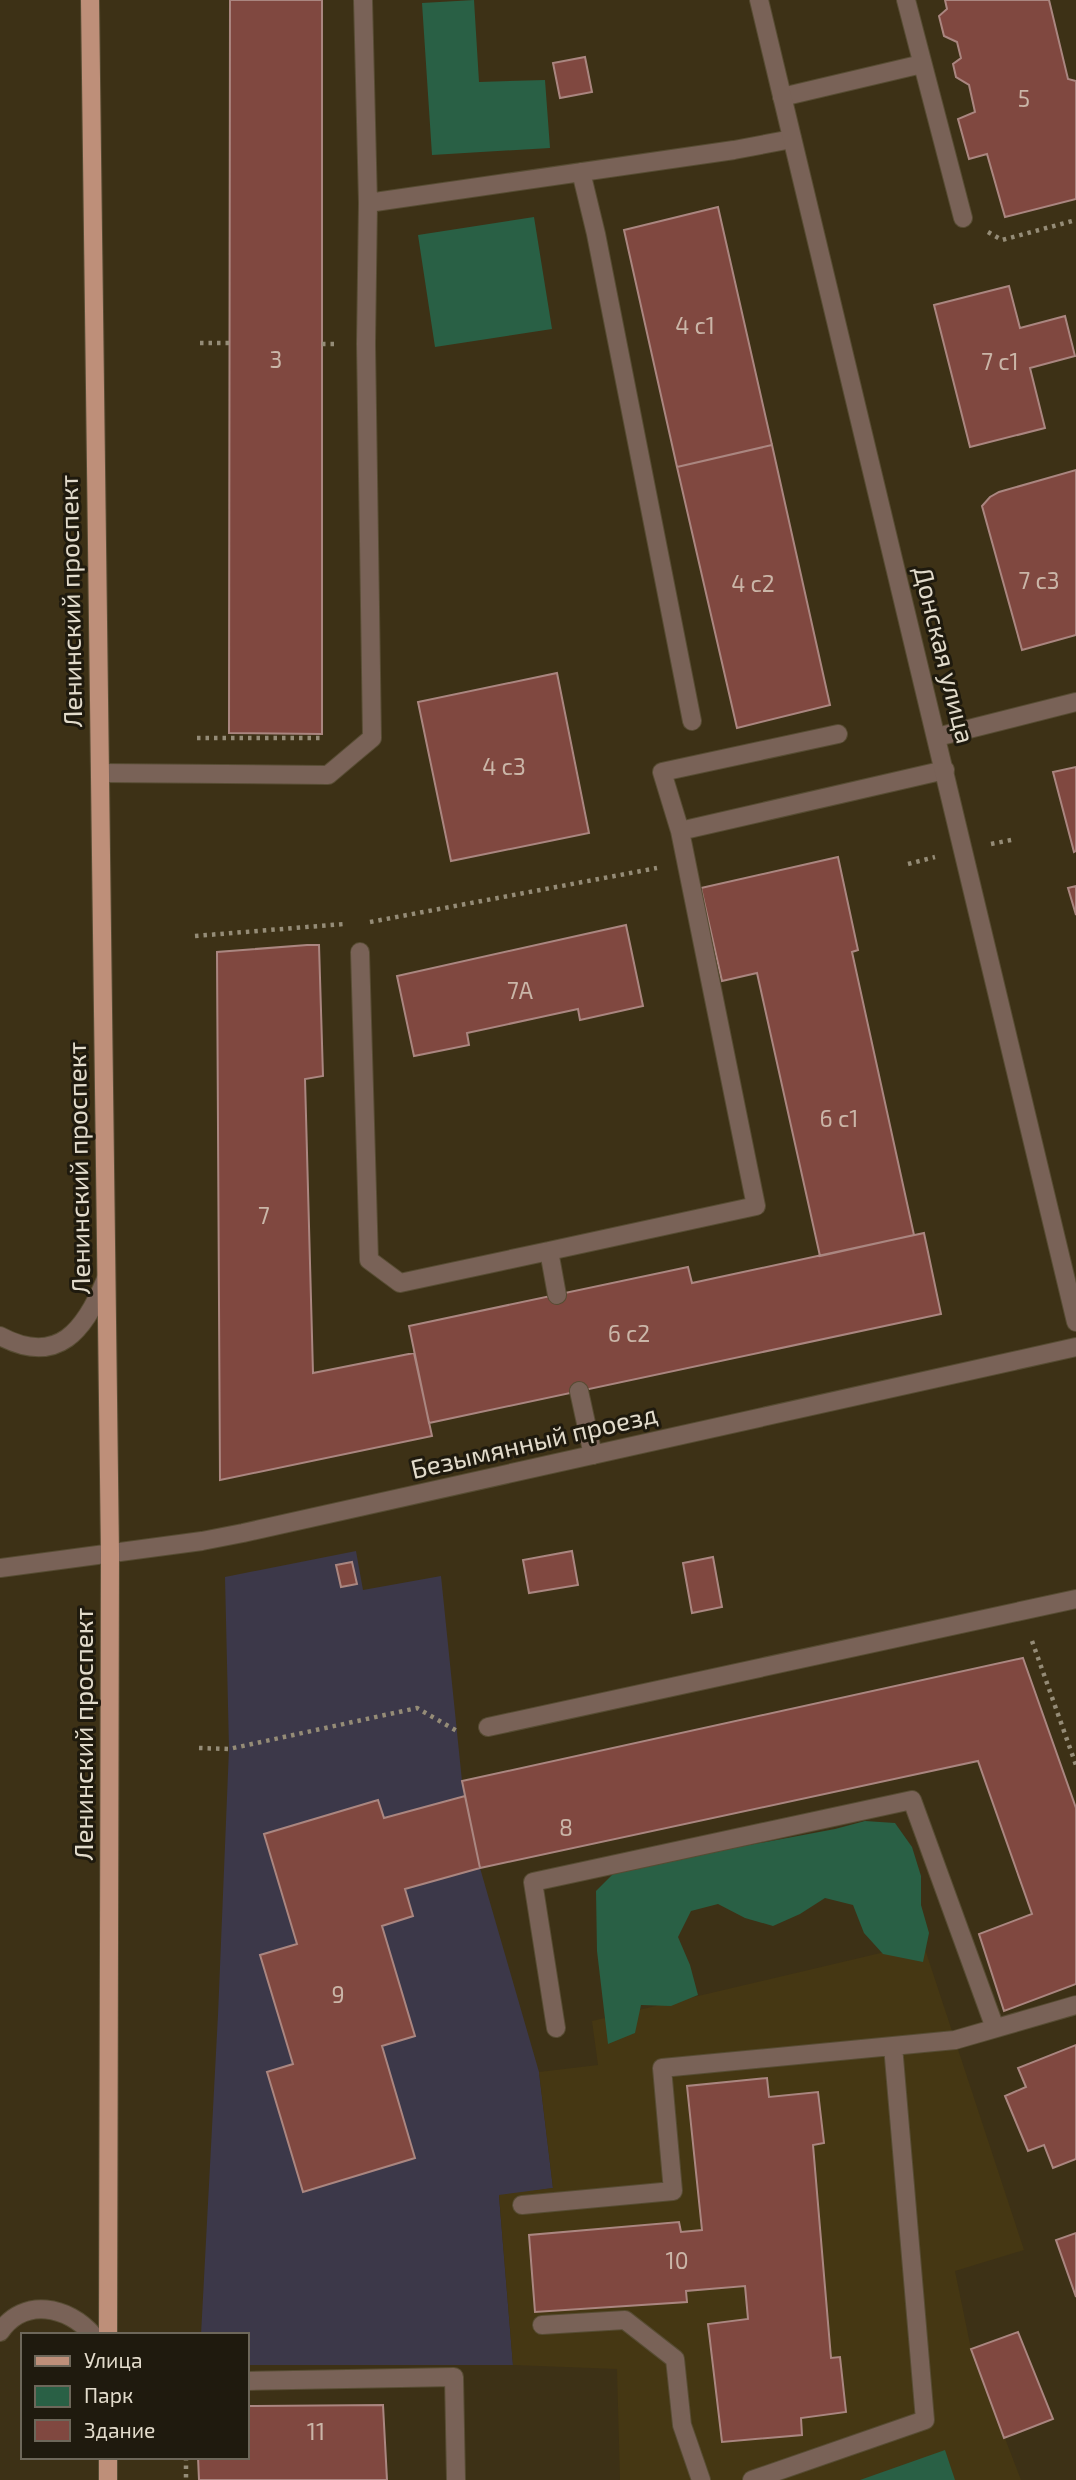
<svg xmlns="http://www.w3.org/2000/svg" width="1076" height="2480" viewBox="0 0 1076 2480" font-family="'Exo 2',sans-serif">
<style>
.commercial{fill:#3c3849}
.built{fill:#453713}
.green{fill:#296045}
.building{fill:#804840;stroke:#aa8680;stroke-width:2}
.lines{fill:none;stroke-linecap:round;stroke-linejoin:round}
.service-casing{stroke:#574c33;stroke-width:20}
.minor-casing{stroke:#574c33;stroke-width:20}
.tertiary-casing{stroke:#574c33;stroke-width:20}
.primary-casing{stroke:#574c33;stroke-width:20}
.path{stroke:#958c77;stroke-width:4.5;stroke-dasharray:3.5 5;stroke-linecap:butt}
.service{stroke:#796257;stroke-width:18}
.minor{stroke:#796257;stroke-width:18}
.tertiary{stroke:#796257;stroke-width:18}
.primary{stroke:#be8f79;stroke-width:18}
.labels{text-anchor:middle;stroke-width:6;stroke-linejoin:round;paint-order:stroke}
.number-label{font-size:23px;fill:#cab6a8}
.street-label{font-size:26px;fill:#e2dbcb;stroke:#1f1a0e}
</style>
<rect width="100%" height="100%" fill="#3d3116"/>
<path class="commercial" d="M356,1551L363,1590L441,1576L462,1781L480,1868L539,2072L553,2188L499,2196L513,2365H247V2335H201L218,2015L229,1749L225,1577Z"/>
<path class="built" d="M923,1943L1024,2250L955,2271L971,2349L1021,2480H620L617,2369L513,2365L499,2195L553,2188L539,2072L598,2065L592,2021Z"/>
<path class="green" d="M474,0L479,82L545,80L550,148L432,155L422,3Z
M534,217L552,329L435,347L418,235Z
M865,1821L895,1823L912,1847L921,1876V1905L929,1933L923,1962L883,1954L864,1933L853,1905L825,1898L800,1914L773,1926L745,1918L718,1904L691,1911L678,1937L690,1965L698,1995L671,2006L641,2005L635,2033L608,2044L597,1951L596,1891L617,1870L835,1829Z
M945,2450L955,2480H860Z"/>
<path class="building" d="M230,0H322V734L229,733Z
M945,0H1049L1068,79L1076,81V199L1005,217L987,154L969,159L958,119L975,112L969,85L956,77L953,64L961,58L957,42L944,36L939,16L947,9Z
M585,57L592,92L560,98L553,63Z
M718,207L772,445L677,467L624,230Z
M1009,286L1020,328L1065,316L1075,356L1030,368L1045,428L970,447L934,305Z
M772,445L830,705L737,728L677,467Z
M1076,470V635L1022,650L982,506L990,497L999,492Z
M557,673L589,833L451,861L418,702Z
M1076,767V851L1074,852L1053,772Z
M838,857L858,950L852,952L914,1235L820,1256L757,973L722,981L701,888Z
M1076,886V915L1068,888Z
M626,925L643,1006L580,1020L578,1009L467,1033L469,1045L414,1056L397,976Z
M307,945H319L323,1076L305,1079L313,1373L414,1353L432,1436L220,1480L217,952Z
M924,1233L941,1314L429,1423L409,1326L688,1267L692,1283Z
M572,1551L578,1585L529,1593L523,1560Z
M713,1557L722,1607L692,1613L683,1563Z
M352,1562L357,1584L341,1587L336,1565Z
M1023,1658L1076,1808V1984L1004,2011L979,1934L1032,1914L978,1761L480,1868L462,1781Z
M465,1796L480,1868L405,1889L413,1916L382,1926L415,2036L382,2046L415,2158L303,2192L267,2072L293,2064L260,1955L297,1944L264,1834L378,1800L384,1818Z
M1076,2045V2159L1053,2168L1044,2145L1028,2151L1005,2096L1026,2087L1018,2068Z
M767,2078L769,2097L818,2092L824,2143L813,2145L831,2358L840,2357L846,2412L801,2418L802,2435L722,2442L708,2324L748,2319L745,2286L686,2291L687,2302L535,2312L529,2235L679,2222L681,2232L702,2230L687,2086Z
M1076,2233V2297L1056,2240Z
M1018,2332L1053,2419L1004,2438L971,2349Z
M383,2405L387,2480H199L198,2457H247V2406Z"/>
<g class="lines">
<g class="service-casing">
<path id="service" d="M906,0L963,218
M782,97L922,64
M581,172L596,234L692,721
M368,203L734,150L792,139
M838,734L662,772L680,831L945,770
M937,737L1076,702
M100,773L328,775L372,738L366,344L368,203L363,0
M360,952L369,1260L400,1283L549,1251L557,1295
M549,1251L756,1206L680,831
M579,1391L593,1455
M488,1727L1076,1599
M556,2028L533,1882L912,1800L995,2028
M522,2205L673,2191L662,2068L955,2040L1076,2005
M542,2325L625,2320L675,2359L682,2425L701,2480
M247,2381L454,2377L456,2480
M752,2480L925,2420L893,2046"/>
</g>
<g class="minor-casing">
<path id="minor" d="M759,0L1076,1322
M0,1568L202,1541L243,1533L1076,1347"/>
</g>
<g class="tertiary-casing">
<path id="tertiary" d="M0,1336C58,1367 85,1330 106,1279
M0,2332C24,2297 68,2306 93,2335"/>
</g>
<g class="primary-casing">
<path id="primary" d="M90,0L110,1554L108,2335
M108,2457V2480"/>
</g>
<path class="path" d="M988,232L1002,240L1076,220
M200,343H229
M322,344H335
M197,738H322
M991,844L1016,839
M908,864L935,857
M370,922L657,868
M195,936L344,924
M1032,1641L1076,1765
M199,1748L229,1749L417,1708L457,1731
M186,2457V2480"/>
<use href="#service" class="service"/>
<use href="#minor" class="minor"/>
<use href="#tertiary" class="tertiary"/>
<use href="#primary" class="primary"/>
</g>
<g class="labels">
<g class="number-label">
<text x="1024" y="107">5</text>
<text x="695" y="334">4 с1</text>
<text x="276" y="368">3</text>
<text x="1000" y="370">7 с1</text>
<text x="1039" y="589">7 с3</text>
<text x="753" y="592">4 с2</text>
<text x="504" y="775">4 с3</text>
<text x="520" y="999">7А</text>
<text x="839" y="1127">6 с1</text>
<text x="264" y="1224">7</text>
<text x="629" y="1342">6 с2</text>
<text x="566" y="1836">8</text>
<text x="338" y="2003">9</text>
<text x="677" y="2269">10</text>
<text x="316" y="2440">11</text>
</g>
<g class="street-label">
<text transform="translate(71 601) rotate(-91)" y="9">Ленинский проспект</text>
<text transform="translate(944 655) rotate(76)" y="9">Донская улица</text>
<text transform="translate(79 1168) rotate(-91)" y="9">Ленинский проспект</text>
<text transform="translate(534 1442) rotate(-13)" y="9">Безымянный проезд</text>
<text transform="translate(84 1734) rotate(-90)" y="9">Ленинский проспект</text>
</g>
</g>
<rect x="21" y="2333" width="228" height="126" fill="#1f1a0e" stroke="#6d675a" stroke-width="2"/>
<rect x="35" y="2356" width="35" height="10" fill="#be8f79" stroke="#6d675a" stroke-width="2"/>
<text x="84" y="2368" font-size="21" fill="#e2dbcb">Улица</text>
<rect x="35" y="2386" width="35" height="21" fill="#296045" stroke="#6d675a" stroke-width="2"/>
<text x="84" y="2403" font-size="21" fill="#e2dbcb">Парк</text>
<rect x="35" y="2420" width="35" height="21" fill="#804840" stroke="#6d675a" stroke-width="2"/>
<text x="84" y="2438" font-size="21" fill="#e2dbcb">Здание</text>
</svg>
